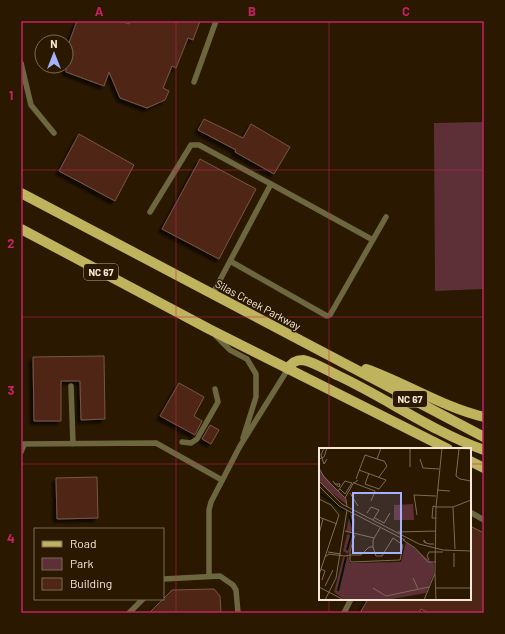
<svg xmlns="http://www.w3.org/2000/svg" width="505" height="634" viewBox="0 0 505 634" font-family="Barlow,sans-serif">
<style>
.green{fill:#5d3038}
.building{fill:#502516;stroke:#77564a;filter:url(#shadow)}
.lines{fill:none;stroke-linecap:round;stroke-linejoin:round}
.lane{stroke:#6d6740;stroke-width:5.5}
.primary{stroke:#bfb35d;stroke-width:10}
.grid{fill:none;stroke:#c52261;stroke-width:1;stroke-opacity:0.55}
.labels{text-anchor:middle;stroke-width:3;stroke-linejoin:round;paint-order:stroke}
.shield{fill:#2a1801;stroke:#b8aa98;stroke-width:1}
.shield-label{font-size:10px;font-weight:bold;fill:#f5e8d9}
.street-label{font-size:11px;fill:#f5e8d9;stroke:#2a1801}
.inset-river{fill:none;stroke:#051300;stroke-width:2}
.inset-road{fill:none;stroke:#7b6b57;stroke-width:1}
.view{fill:#a5b1fc;fill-opacity:0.15;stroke:#a5b1fc;stroke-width:2}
.inset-edge{fill:none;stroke:#f5e8d9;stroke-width:2}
.neatline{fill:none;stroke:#c52261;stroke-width:1.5}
.grid-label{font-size:13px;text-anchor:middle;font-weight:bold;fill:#c52261}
</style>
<defs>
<filter id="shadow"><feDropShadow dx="-3.5" dy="3.5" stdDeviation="1" flood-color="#0009"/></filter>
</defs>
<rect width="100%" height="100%" fill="#2a1801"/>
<path class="green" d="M484,122V289L435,291L434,123Z"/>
<path class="building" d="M77,21H121L129,24L130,21H200L193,40L188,38L176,68L172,66L163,88L169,91L165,100L147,108L120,98L109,72L104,86L66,72V51Z
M204,119L243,138L251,124L290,147L274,174L235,152L236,150L198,130Z
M79,134L134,165L115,201L59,171Z
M200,159L256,189L219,259L162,229Z
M104,356L105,419L81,420L80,381H61V421H34L33,357Z
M179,383L204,397L194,416L202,421L195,435L160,416Z
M210,425L219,430L211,444L202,439Z
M97,477L98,518L57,519L56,478Z
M470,526L484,533V613H429L421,609L419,613H360L368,599H470Z
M214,589L220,596L221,613H149L172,590Z"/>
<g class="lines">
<path class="lane" d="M21,63L31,105L54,133
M194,82L216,21
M271,184L373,240
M150,212L191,145H199L271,184L212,295
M230,261L327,316L330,315L386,217
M216,336L230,350L247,359L256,374V397L243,438
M71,386L73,444
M182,442L191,443L197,439L218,402L215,389
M21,444L156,443L222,480
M21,452L24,445
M470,512L484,520
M209,576V510L211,502L240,446L288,369
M163,579L220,576L233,585L236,590L238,613
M129,613L143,599
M344,613L351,599"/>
<path class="primary" d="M21,193L484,437
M21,229L209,329L448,449
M288,369C291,363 295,360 303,360C314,362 328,371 339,376C388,399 433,432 484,450
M366,369C406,383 442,407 484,417
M470,461L484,468"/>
</g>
<path class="grid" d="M176,21V613M329,21V449M21,170H484M21,317H484M21,464H320M470,464H484M329,599V613"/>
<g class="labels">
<g class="shield">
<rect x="84" y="264" width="34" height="16" rx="3"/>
<rect x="393" y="391" width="34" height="16" rx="3"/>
</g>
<g class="shield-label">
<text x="101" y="276">NC 67</text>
<text x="410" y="403">NC 67</text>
</g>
<g class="street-label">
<text transform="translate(258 305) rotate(28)" y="4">Silas Creek Parkway</text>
</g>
</g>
<g transform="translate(319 448)">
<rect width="152" height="152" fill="#2a1801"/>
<path d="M0,22L27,52V56L5,39L0,31ZM94,56L95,72H75V57ZM31,65L36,71L35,86L27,84ZM28,86L35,88L29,106L24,103ZM87,94L115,116V125L107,145L67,152H26L15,144L24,109L29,108L31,115L82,114Z" fill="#5d3038"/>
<path class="inset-river" d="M2,46L25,63M28,102L34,81L30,66M19,143L27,109"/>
<path class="inset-road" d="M5,0L2,7L5,16L8,11M135,0L152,1M140,1L137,28L141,31L152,33M0,11L5,9L8,0M58,11L65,13L68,18L60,29M101,11L104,20L120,21M91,19V0M0,20L5,29L27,51L28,59M40,22L67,32L60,41L46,36L50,25M37,31L46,7L58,11L62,0M39,32L35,35L56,43L52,53M0,33L23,56L100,96L124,102L152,103M14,33L16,36H21L20,39L16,36M0,38L20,58L86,92M118,42L131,43M19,43L26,33L33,35L26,46L21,41M31,45L39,58M26,50L35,34M0,51L12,57L20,67L0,127M117,59H134L152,52M117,59L114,58L113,70H117M134,59L136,101M48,65L52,59L60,62L54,72M98,67L95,47L117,48M0,69L18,76M56,70L65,75L71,65M26,83L55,90M79,84L117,83M0,86L4,71M84,92L96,100L109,114H117M107,95L105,92V94L107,95L111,96H115M54,99V92L61,80M9,104L22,106M135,105V119M6,109L10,106L25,108L31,107H42L50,99H54L57,108H63L74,90L84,97L81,112L32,114L31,112V103L36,87M110,112L108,108L110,104H124M2,121L6,123L3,132M116,126L117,152M94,130L99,141M6,138L14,122M0,139L25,152M54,140L67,148L110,139M117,140H152M6,152L17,130L28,62M105,152L116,125L117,59L123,0"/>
<path class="view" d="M34,45H82V105H34Z"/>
<rect width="152" height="152" class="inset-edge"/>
</g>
<rect width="505" height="634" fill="none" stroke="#2a1801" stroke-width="44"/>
<rect x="34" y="528" width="130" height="72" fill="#2a1801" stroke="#7b6b57"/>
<rect x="42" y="541" width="20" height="6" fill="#bfb35d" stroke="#7b6b57"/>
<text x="70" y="548" font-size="12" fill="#f5e8d9">Road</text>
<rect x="42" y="558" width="20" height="12" fill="#5d3038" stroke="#7b6b57"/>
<text x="70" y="568" font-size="12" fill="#f5e8d9">Park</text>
<rect x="42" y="578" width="20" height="12" fill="#502516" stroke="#7b6b57"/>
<text x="70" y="588" font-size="12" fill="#f5e8d9">Building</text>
<g transform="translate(54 54)"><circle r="19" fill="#2a1801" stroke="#7b6b57"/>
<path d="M0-3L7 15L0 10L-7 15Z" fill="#a5b1fc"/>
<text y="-6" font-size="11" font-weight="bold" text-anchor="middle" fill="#f5e8d9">N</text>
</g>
<rect x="22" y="22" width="461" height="590" class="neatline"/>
<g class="grid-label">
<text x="99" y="16">A</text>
<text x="252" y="16">B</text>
<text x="406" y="16">C</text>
<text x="11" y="100">1</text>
<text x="11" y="248">2</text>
<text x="11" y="395">3</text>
<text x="11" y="543">4</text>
</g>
</svg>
